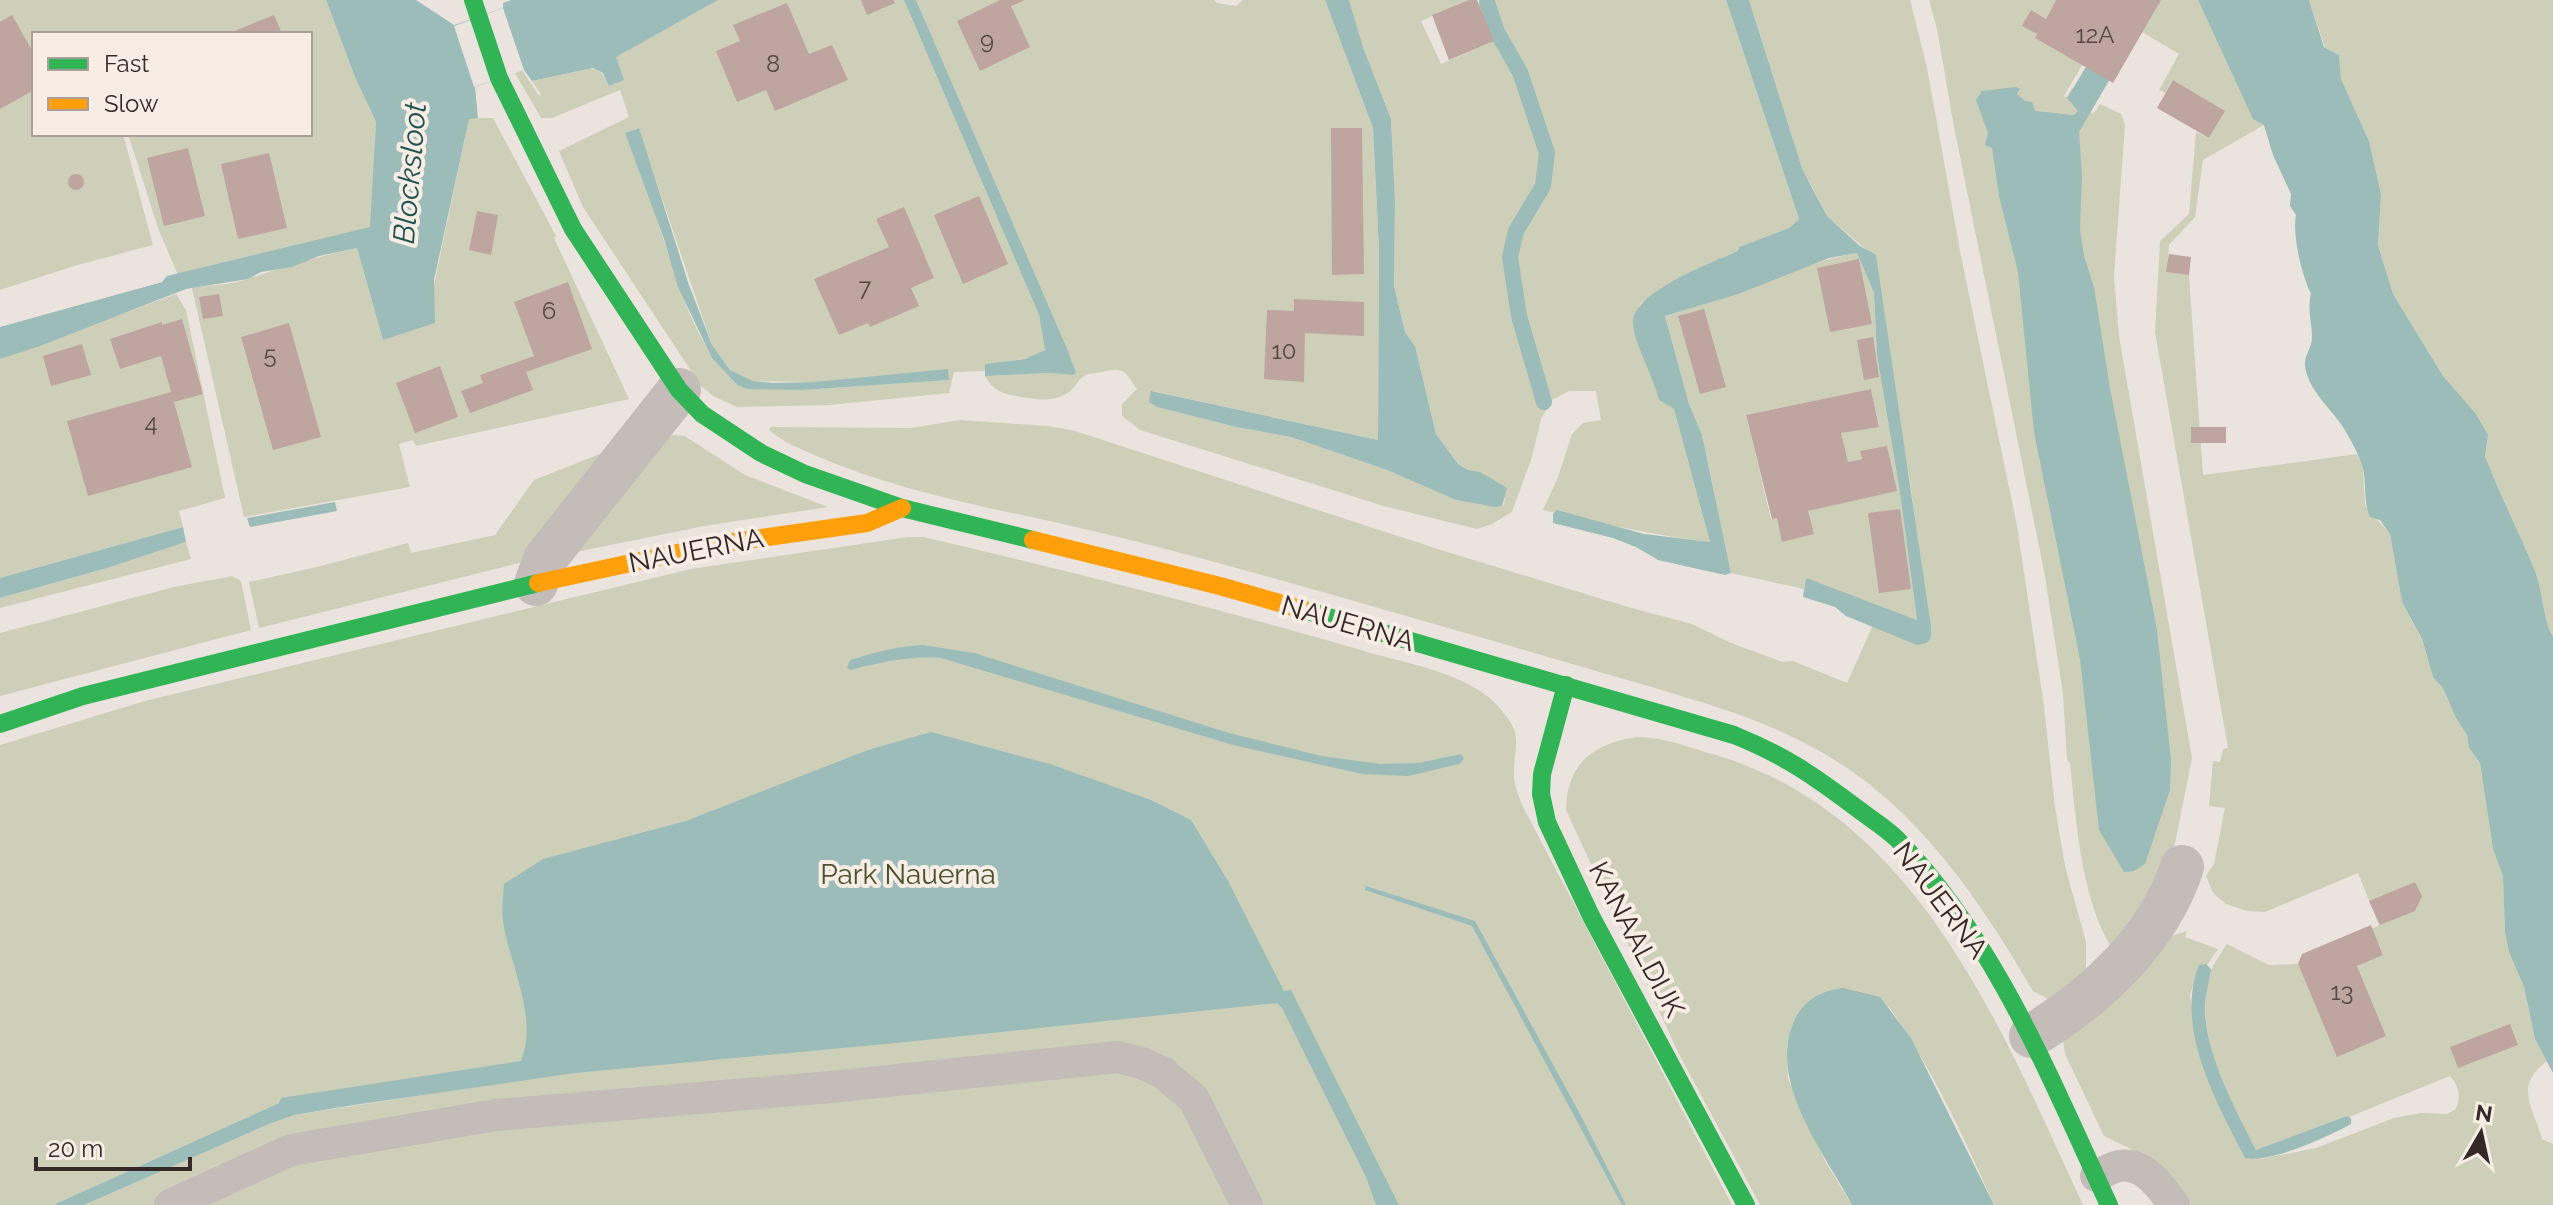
<svg xmlns="http://www.w3.org/2000/svg" width="2553" height="1205" viewBox="0 0 2553 1205" font-family="Raleway,sans-serif">
<style>
.green{fill:#cecfb9;fill-rule:evenodd}
.water{fill:#9bbcb8}
.pier{fill:#ebe3de}
.lines{fill:none;stroke-linecap:round;stroke-linejoin:round}
.stream{stroke:#9bbcb8;stroke-width:16}
.building{fill:#bea5a0}
.lane{stroke:#c3bcb8;stroke-width:32}
.street{stroke:#c3bcb8;stroke-width:44}
.fast{stroke:#30b455;stroke-width:18}
.slow{stroke:#ff9f0a;stroke-width:18}
.labels{text-anchor:middle;stroke-width:8;stroke-linejoin:round;paint-order:stroke}
.number-label{font-size:24px;fill:#564844}
.street-label{font-size:28px;fill:#342926;stroke:#f8ede5}
.park-label{font-size:28px;fill:#48512b;stroke:#f8ede5}
.water-label{font-size:30px;font-style:italic;fill:#1e534f;stroke:#f8ede5}
</style>
<rect width="100%" height="100%" fill="#ebe3de"/>
<path class="green" d="M0,0H326L355,77L376,122L371,227L178,275L159,231L128,134H310V34H34V134H123L153,245L74,266L0,290Z
M718,0H904L1039,315L1045,349C1029,362 1005,361 985,364V371L954,372L949,393L829,405L737,407L713,396L701,386L583,207L559,151L629,117L620,90L552,118H541L515,73L522,70L539,96L541,94L532,81L589,69C602,68 604,77 610,86L616,82L615,57ZM638,128L712,345L730,370L753,381L814,382L947,370L948,380L803,390L737,385C693,341 682,294 663,238C652,202 638,168 625,133Z
M916,0H1214L1217,3L1236,6L1243,0H1325L1373,128L1379,249L1378,440L1152,391L1150,402L1157,407L1236,427L1291,437L1387,470L1456,500L1495,507L1503,506L1505,499L1480,472L1468,470L1458,464L1436,434L1415,346L1405,332L1394,286L1395,201L1391,119L1363,47L1349,0H1469L1421,21L1441,64L1494,41L1479,6L1491,0H1726L1799,219L1789,228L1739,247L1738,251L1676,280L1640,304L1633,325L1656,385L1659,400L1674,409L1710,542C1654,535 1597,523 1543,510L1558,477L1572,434L1583,423L1601,420L1596,391H1569L1552,400L1541,419L1532,457L1512,512L1492,524L1477,529L1384,506L1140,430L1122,416V404L1137,389C1125,372 1124,366 1102,372C1097,373 1088,373 1084,376C1077,381 1074,390 1066,394C1050,403 1033,399 1016,396C1002,394 992,389 985,376L1049,373L1073,375L1076,373Z
M1749,0H1910L1927,68L1961,256L2017,526L2044,706L2055,807L2065,866L2086,942V973L2048,999L2033,991C1987,913 1937,836 1864,780C1799,731 1732,711 1655,688C1600,672 1545,656 1490,640C1345,599 1201,555 1054,522C975,505 894,489 819,457C801,449 784,443 769,430L771,427L911,428L960,420L1048,426L1075,431L1444,551L1628,607L1692,624L1731,643L1783,662L1793,661L1847,683L1873,625L1917,645L1919,549L1910,481L1869,252L1827,216L1802,168Z
M1929,0H2056L2046,19L2031,10L2023,26L2037,34L2035,38L2082,65L2064,96L2067,97L2072,88L2096,103L2091,112L2093,114L2100,104L2121,114L2125,125L2114,276L2119,336L2192,758L2170,868L2111,947C2081,897 2076,820 2070,763L2067,760L2063,694L2045,576L1954,127L1937,29ZM2058,113L2074,116L2071,150L2096,370Z
M2161,0H2198L2253,118L2264,125L2203,160L2195,217L2169,245L2167,271L2189,275L2203,475L2357,454L2363,466L2365,506L2390,534L2402,602L2422,640L2433,677L2443,688L2456,718L2467,735L2469,748L2480,763L2493,849L2503,875L2505,932L2509,952L2524,987L2535,1039L2547,1061C2513,1086 2533,1106 2542,1139L2553,1144V1205H2191L2153,1160L2104,1136L2065,1054L2063,1040L2165,938L2187,931L2185,937L2218,949L2207,965L2199,966L2190,995L2198,1045L2209,1080L2226,1117L2261,1159L2316,1148L2394,1118L2421,1113L2447,1114L2456,1109C2461,1096 2459,1086 2450,1076L2349,1117L2347,1116L2256,1150C2230,1098 2190,1031 2211,971C2214,962 2222,952 2227,944L2269,965L2298,964L2337,1056L2386,1036L2357,966L2383,954L2372,929L2379,925L2358,873L2265,912L2247,911L2226,904L2213,893L2206,876L2214,864L2225,808L2209,806L2213,761L2220,762L2223,749L2228,748L2155,332L2160,241L2189,214L2196,132L2209,138L2225,111L2173,80L2165,93L2159,90L2179,54L2142,32Z
M2309,0H2553V637C2543,621 2543,591 2535,571C2519,532 2500,495 2485,456L2488,435L2443,376L2393,294L2378,245L2381,194L2369,141L2341,79L2339,55L2325,47Z
M469,118H493L556,236L554,238L629,399L416,446L413,440L399,444L410,487L244,517L192,288C210,285 231,285 248,279C283,267 320,256 357,248L383,340L434,285Z
M1857,253L1874,293L1877,355L1900,493L1917,620L1806,579L1804,589L1731,573L1702,435L1689,404L1665,316C1730,298 1791,265 1857,253ZM1871,389L1879,426L1841,433L1848,462L1862,459L1860,452L1896,491L1771,519L1746,415Z
M176,294L186,310L225,498L179,511L183,527L0,578V359Z
M673,435L685,436L745,475L828,507L704,526L566,554L665,438Z
M620,446L525,560L519,563L259,628L249,582L317,567L408,543L411,553L495,535L534,480Z
M908,537H924C1071,572 1217,608 1361,650C1402,663 1466,672 1496,704C1522,733 1516,735 1514,770C1513,782 1518,794 1522,805L1732,1205H84L269,1124L294,1115L488,1085L484,1067L279,1103L53,1205H0V745L145,701L691,569Z
M186,542L191,559L0,608V598L107,568Z
M232,576L241,581L251,630L0,696V633L174,587Z
M1636,737C1665,737 1691,748 1719,756C1920,818 2002,1031 2083,1205H1994C1964,1137 1932,1068 1889,1007L1792,1026L1787,1045L1788,1079L1825,1161L1852,1205H1760L1679,1054L1566,810C1567,764 1592,744 1636,737Z"/>
<path class="water" d="M326,0H416L454,25L503,8V3L511,0H718L616,57L624,80L609,86L603,73L593,68L532,81L524,70L475,87L478,118L469,119L434,280L435,323L383,340L357,248L319,256L292,267L261,272L248,279L186,289L40,346L0,359V327L162,282L167,276L370,227L376,122L355,77Z
M904,0H916L1068,351L1076,373L1073,375L1049,373L985,376V364L1025,359L1045,350L1039,315Z
M1325,0H1349L1363,47L1391,119L1395,201L1394,286L1405,332L1415,346L1436,434L1458,464L1468,470L1480,472L1507,488L1502,506L1495,507L1456,500L1387,470L1291,437L1236,427L1157,407L1149,402L1151,391L1378,440L1379,249L1373,128Z
M1726,0H1749L1802,168L1813,190L1827,216L1860,246L1876,255L1931,627V637L1927,643L1917,645L1846,616L1835,607L1803,597L1806,578L1917,620L1900,493L1877,355L1874,293L1857,253L1829,258L1738,294L1665,316L1689,404L1702,435L1731,573L1725,575L1658,560L1636,547L1613,538L1553,523V514L1557,510L1644,534L1710,542L1674,409L1659,400C1654,377 1634,344 1633,323C1633,291 1712,263 1738,251L1739,247L1789,228L1799,219Z
M2156,0L2079,132L2082,176L2080,229L2084,256L2094,287L2110,388L2157,630L2171,760L2170,790L2145,864L2134,871L2124,872L2099,830L2080,659L2034,432L2018,272L1999,196L1992,148L1985,145L1988,133L1976,100L1982,91L2016,87L2020,89L2017,94L2025,101L2032,102L2035,111L2074,115L2078,111L2067,98L2086,67Z
M2198,0H2309L2324,47L2339,55L2341,79L2369,141L2381,194L2378,245L2393,294L2443,376L2476,414L2488,435L2485,456C2500,495 2519,532 2535,571C2543,591 2543,621 2553,637V1073L2535,1039L2524,987L2509,952L2505,932L2503,876L2493,849L2480,763L2469,748L2467,735L2456,718L2443,688L2433,677L2422,639L2402,602L2390,534L2380,520L2370,517C2362,499 2368,479 2361,462C2356,449 2349,436 2341,424C2329,407 2308,389 2305,366C2304,355 2312,348 2312,337C2312,321 2307,310 2311,294C2302,276 2292,235 2296,215L2290,206L2291,194L2273,155L2264,125L2253,119Z
M639,128L689,285L712,345L730,370L753,381L773,383L814,382L948,369L949,380L803,390L747,389L737,385L712,358L678,287L664,239L625,133Z
M335,502L337,511L250,527L247,518Z
M183,527L186,542L107,568L0,598V578Z
M923,645L974,653L1229,733L1321,756L1380,764L1419,763L1461,754L1464,759L1459,764L1408,776L1362,774L1233,745L941,658C909,656 882,662 851,670L847,668L850,660C874,653 897,646 923,645Z
M931,732L1053,765L1151,800L1191,820L1228,881L1284,991L1291,990L1399,1205H1376L1366,1177L1282,1008L1277,1003L896,1043L575,1073L354,1105L294,1115L269,1124L84,1205H53L279,1103L281,1098L521,1061C538,1018 512,970 504,927C501,914 503,898 504,884L543,859L686,821L868,750Z
M1366,886L1475,921L1581,1116L1626,1205H1622L1472,926L1365,890Z
M2206,964L2211,969C2209,984 2204,998 2205,1013C2208,1060 2235,1108 2256,1150L2347,1116L2351,1118V1124C2327,1137 2272,1163 2245,1158C2217,1103 2174,1028 2199,965Z
M1843,988L1880,997L1911,1038L1994,1205H1852C1825,1153 1767,1083 1794,1021C1804,1000 1820,991 1843,988Z"/>
<path class="pier" d="M503,8L524,70L474,87L454,26Z
M161,277L162,282L10,323L9,320Z"/>
<g class="lines">
<path class="stream" d="M1487,2L1497,32L1520,72L1547,153L1543,186L1516,231L1510,257L1519,316L1544,402"/>
</g>
<path class="building" d="M861,0H893L895,3L867,15Z
M1000,0H1025L1011,6L1030,47L980,71L957,21Z
M1469,0H1477L1494,41L1449,60L1432,15Z
M2056,0H2161L2113,83L2035,38L2037,34L2022,26L2031,10L2046,19Z
M787,3L809,54L832,45L848,80L775,111L766,90L737,102L716,51L740,41L733,25Z
M12,15L34,54V90L0,109V22Z
M274,15L282,34H227Z
M2173,80L2225,111L2209,138L2157,108Z
M1331,128H1362L1364,274L1332,275Z
M188,148L205,216L164,226L147,158Z
M269,153L287,228L238,239L221,164Z
M68 182a8 8 0 1 1 16 0a8 8 0 1 1-16 0Z
M979,196L1008,264L963,284L934,215Z
M904,207L934,278L911,288L919,306L870,327L868,323L839,335L814,279L889,247L876,219Z
M477,211L498,215L491,255L469,250Z
M2169,254L2191,257L2189,275L2166,272Z
M1859,259L1872,324L1830,332L1817,268Z
M568,282L592,349L526,372L533,390L470,413L461,391L483,383L480,375L534,356L514,302Z
M219,294L223,316L203,319L199,297Z
M1294,299L1364,302V336L1305,333L1304,382L1264,379L1267,310L1294,311Z
M1704,309L1726,387L1700,394L1678,316Z
M182,319L203,394L174,402L192,467L88,496L67,421L171,392L161,356L120,369L110,339L162,322V325Z
M289,323L321,437L273,450L241,337Z
M1873,337L1879,377L1864,380L1857,340Z
M82,344L91,375L51,386L43,356Z
M440,366L458,417L415,433L396,383Z
M1871,389L1879,427L1841,433L1845,449L1848,462L1862,459L1860,451L1887,446L1897,491L1808,511L1814,534L1782,542L1777,518L1772,519L1746,415Z
M2191,427H2226V443H2191Z
M1900,509L1911,589L1879,593L1868,513Z
M2415,882L2422,896L2415,911L2380,925L2369,901Z
M2371,925L2383,955L2357,966L2386,1036L2337,1057L2298,964L2302,954Z
M2510,1024L2518,1045L2458,1068L2450,1047Z"/>
<g class="lines">
<path class="lane" d="M2096,1176C2103,1173 2112,1167 2119,1166C2145,1162 2161,1188 2174,1205
M170,1205L291,1150L496,1115L831,1087L1118,1057L1141,1063L1162,1072L1194,1099L1247,1205"/>
<path class="street" d="M536,584L545,559L679,390
M2031,1036C2095,998 2158,940 2182,867"/>
<path class="fast" d="M473,0L499,78L573,229L679,390L702,414L761,453L805,474L902,508L1033,540
M1304,610L1734,735C1786,756 1814,776 1858,809C1871,819 1886,828 1897,839C1996,941 2050,1078 2109,1205
M1566,685L1542,774L1541,794L1547,822L1591,916L1746,1205
M0,724L83,696L538,583"/>
<path class="slow" d="M1033,540L1220,586L1304,610
M538,583L719,544L867,523L902,508"/>
</g>
<g class="labels">
<g class="number-label">
<text x="2095" y="43">12A</text>
<text x="987" y="49">9</text>
<text x="773" y="72">8</text>
<text x="865" y="296">7</text>
<text x="549" y="319">6</text>
<text x="1284" y="359">10</text>
<text x="270" y="363">5</text>
<text x="151" y="431">4</text>
<text x="2342" y="1000">13</text>
</g>
<g class="street-label">
<text transform="translate(696 550) rotate(-11)" y="10">NAUERNA</text>
<text transform="translate(1348 623) rotate(16)" y="10">NAUERNA</text>
<text transform="translate(1941 900) rotate(53)" y="10">NAUERNA</text>
<text transform="translate(1637 939) rotate(62)" y="10">KANAALDIJK</text>
</g>
<g class="park-label">
<text x="908" y="884">Park Nauerna</text>
</g>
<g class="water-label">
<text transform="translate(410 173) rotate(-85)" y="10">Blocksloot</text>
</g>
</g>
<rect x="32" y="32" width="280" height="104" fill="#f8ede5" stroke="#aa9f99" stroke-width="2"/>
<rect x="48" y="58" width="40" height="12" fill="#30b455" stroke="#aa9f99" stroke-width="2"/>
<text x="104" y="72" font-size="24" fill="#342926">Fast</text>
<rect x="48" y="98" width="40" height="12" fill="#ff9f0a" stroke="#aa9f99" stroke-width="2"/>
<text x="104" y="112" font-size="24" fill="#342926">Slow</text>
<g transform="translate(2481 1133) rotate(9)" stroke="#f8ede5" stroke-width="6" paint-order="stroke">
<path d="M0-6L14 30L0 20L-14 30Z" fill="#342926"/>
<text y="-12" font-size="22" font-weight="bold" text-anchor="middle" fill="#342926">N</text>
</g>
<path d="M36 1157v12h154v-12" fill="none" stroke="#342926" stroke-width="4"/>
<text x="48" y="1157" font-size="24" fill="#342926" stroke="#f8ede5" stroke-width="6" paint-order="stroke">20 m</text>
</svg>
